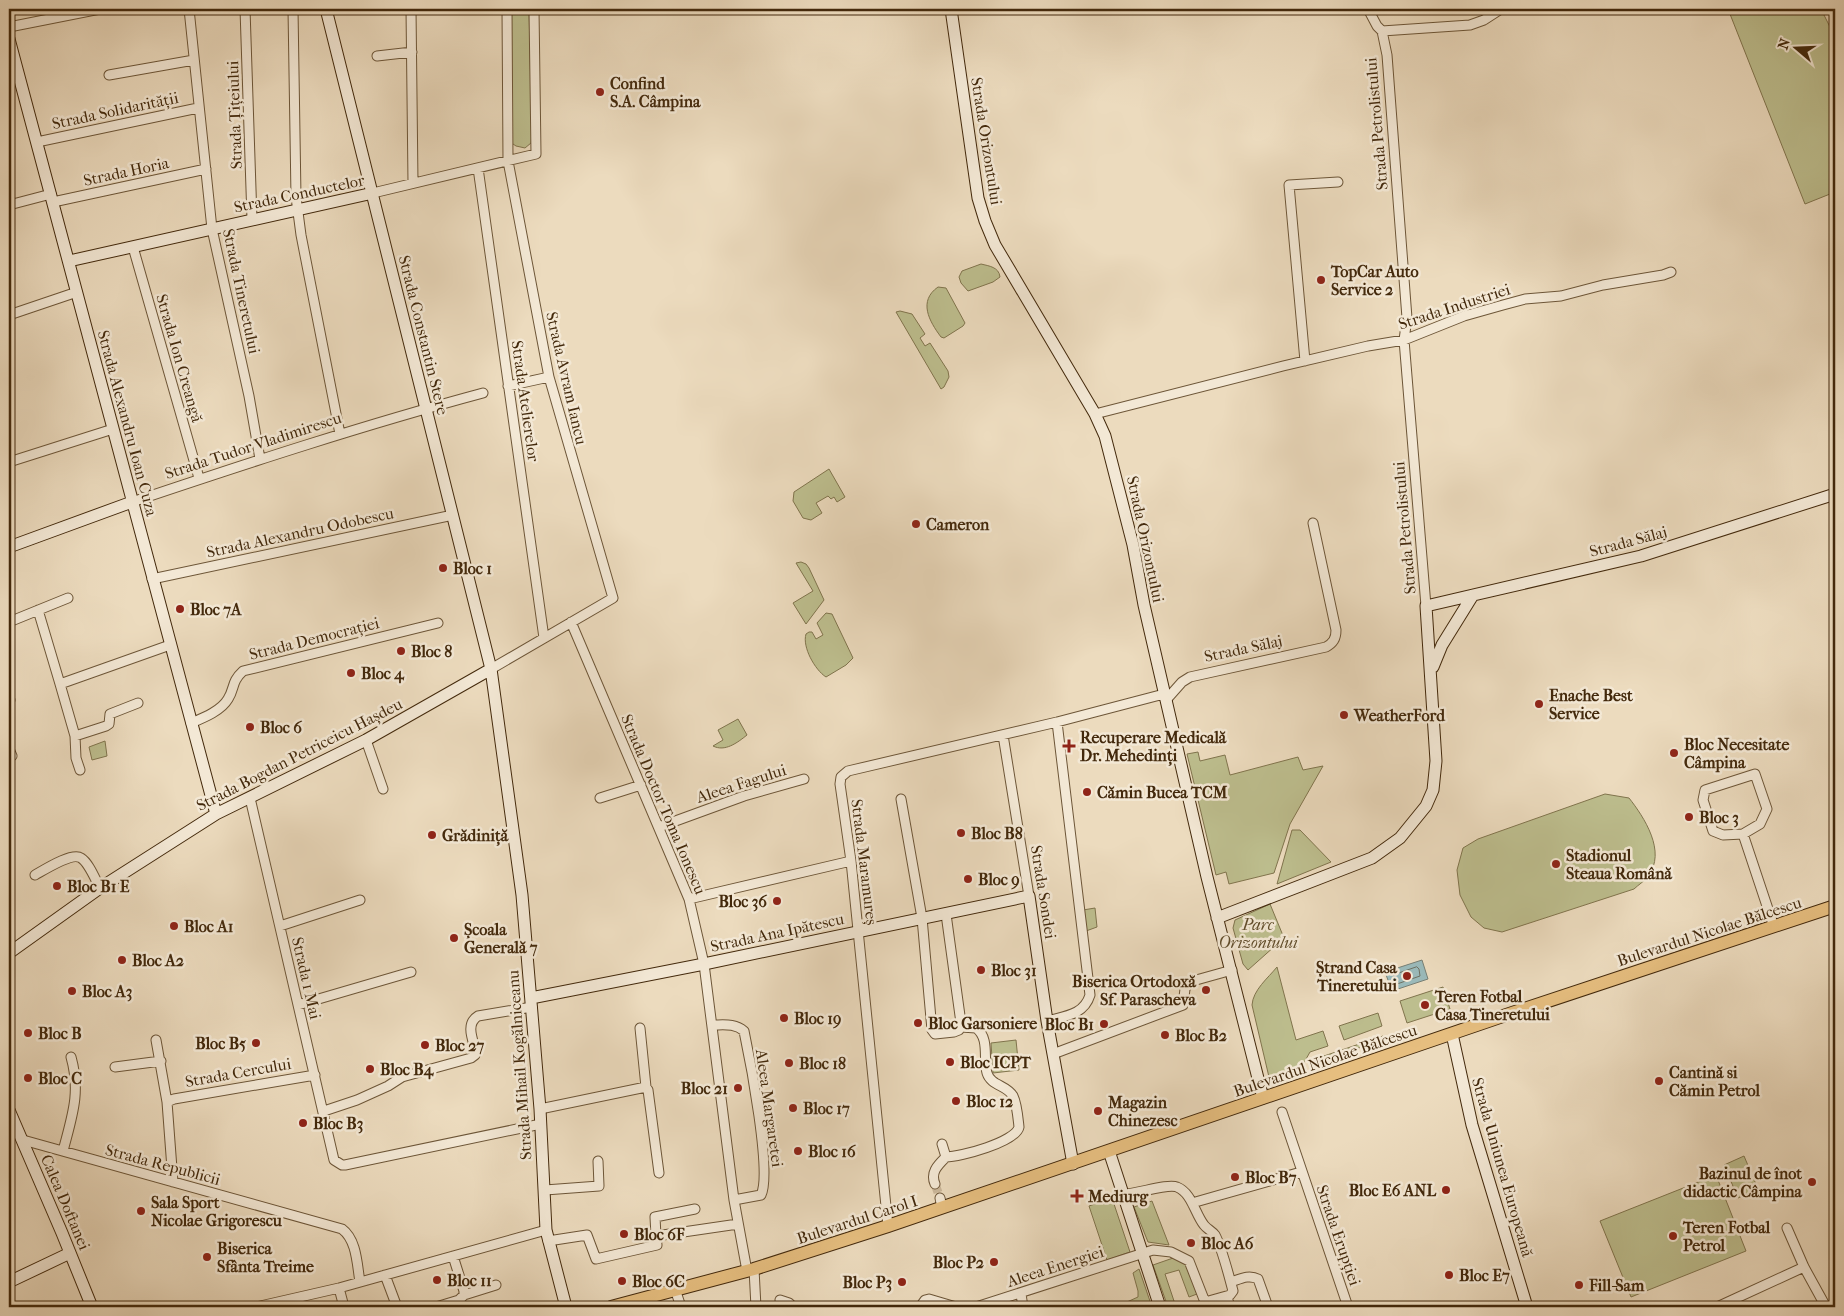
<svg xmlns="http://www.w3.org/2000/svg" width="1844" height="1316" viewBox="0 0 1844 1316" font-family="'IM FELL French Canon',serif">
<style>
.green{fill:#bdbe8e;stroke:#80744d}
.water{fill:#9ab9b9;stroke:#777f74}
.lines{fill:none;stroke-linecap:round;stroke-linejoin:round}
.shore{stroke:#6e7162;stroke-width:1}
.street-tunnel{stroke:#cab79a;stroke-width:9;stroke-dasharray:9 4.5;stroke-linecap:butt}
.street-casing{stroke:#6d5638;stroke-width:11}
.secondary-casing{stroke:#43290c;stroke-width:13}
.primary-casing{stroke:#43290c;stroke-width:14}
.street{stroke:#f3e8d5;stroke-width:9}
.secondary{stroke:#f3e8d5;stroke-width:11}
.primary{stroke:#e6be7f;stroke-width:12}
.poi-dot{fill:#8f2418;stroke:#f3e8d5;stroke-width:2}
.labels{text-anchor:middle;stroke-width:5;stroke-linejoin:round;paint-order:stroke}
.poi-label{font-size:16px;font-weight:bold;fill:#43290c;stroke:#f3e8d5;text-anchor:start}
.street-label{font-size:16px;fill:#43290c;stroke:#f3e8d5}
.park-label{font-size:16px;font-style:italic;fill:#624e2c;stroke:#f3e8d5}
</style>
<rect width="100%" height="100%" fill="#ecdbbe"/>
<filter id="stains"><feTurbulence type="fractalNoise" baseFrequency=".004" numOctaves="4"/><feColorMatrix values="0 0 0 0 .2 0 0 0 0 .09 0 0 0 0 .02 0 0 0 .5 -.17"/></filter>
<radialGradient id="worn" r=".72"><stop offset=".6" stop-color="#630" stop-opacity="0"/><stop offset="1" stop-color="#630" stop-opacity=".3"/></radialGradient>
<path class="green" d="M511,9H529L532,134L531,143L525,148L516,146L510,142Z
M1728,9H1821L1835,37V192L1805,204Z
M981,264C989,266 999,267 1000,277L993,282L968,291L961,283L959,277L962,271Z
M938,287L946,288L965,323L963,326L944,338L941,337C929,321 918,301 938,287Z
M900,311L912,314L925,334L920,338L925,346L930,343L948,371L949,377L944,387L941,389L896,312Z
M829,469L845,497L837,502L834,497L831,499L828,496L816,503L822,513L811,520L803,518L793,501L794,492Z
M801,562L806,564L809,568L824,600L806,624L793,603L813,591L796,563Z
M826,613L832,614L853,658L846,665L826,677C815,670 802,647 806,634L809,632H812L816,639L823,635L817,623Z
M738,719L747,735C737,743 725,752 713,746L723,740L718,730Z
M105,741L107,756L92,760L89,747Z
M1198,752L1200,761L1225,755L1230,775L1298,757L1303,770L1323,766L1290,824L1274,873L1229,884L1226,872L1216,875L1187,754Z
M1605,794L1629,798C1644,817 1667,852 1648,876C1645,881 1638,885 1634,889L1502,932L1484,928L1471,917L1460,895L1457,870L1463,848L1478,839Z
M1292,830H1300L1331,862L1277,884Z
M1270,904L1284,938L1248,970L1243,964L1233,928L1235,920Z
M1095,908L1097,927L1086,931L1083,910Z
M1277,967L1296,1040L1323,1031L1328,1046L1310,1052L1301,1068L1269,1077L1252,1005C1253,990 1268,978 1277,967Z
M1443,987L1450,1009L1407,1023L1400,1001Z
M1378,1013L1382,1026L1344,1040L1339,1026Z
M1383,1036L1386,1039L1319,1061L1321,1057Z
M1016,1040L1019,1070L993,1073L991,1043Z
M1744,1156L1758,1189L1738,1198L1724,1165Z
M1716,1175L1746,1251L1631,1297L1600,1221Z
M1112,1198L1130,1252L1107,1260L1089,1206Z
M1152,1201L1169,1245L1148,1242L1134,1207Z
M1176,1257L1185,1261L1197,1294L1189,1297L1179,1270L1165,1274L1176,1307H1168L1153,1265Z
M1139,1269L1152,1307H1118V1306L1138,1297V1291L1133,1273Z"/>
<path class="water" d="M1422,960L1428,979L1392,991L1385,972Z"/>
<g class="lines">
<path class="shore" d="M1417,967L1419,969L1420,976L1397,984L1394,983V975Z"/>
<path class="street-tunnel" d="M935,1184L940,1198"/>
<g class="street-casing">
<path id="street" d="M189,9L212,229L249,396L260,459
M245,9L252,219
M293,9L296,197L301,235L340,434
M411,9L413,183
M1368,9L1377,26L1382,31L1387,55L1407,318L1404,340L1426,606
M9,27L100,9
M1382,31L1470,25L1484,20L1501,9
M377,56L412,52
M109,75L194,60
M37,142L198,108
M478,168L544,638
M373,193L536,154L534,9
M53,202L206,169
M9,205L51,194
M133,247L199,478
M9,315L77,292
M1305,361L1289,185L1338,182
M508,386L549,377
M1095,414L1283,366L1368,346L1404,340L1464,316L1503,305L1525,299L1561,296L1603,285L1663,275L1671,272
M9,462L113,429
M132,502C248,463 364,425 483,393
M152,579L453,515
M38,610L60,684L170,645
M9,622L68,598
M571,622L689,899L704,964L734,1200L747,1271
M491,669L613,598L549,377L508,161L507,9
M60,684L75,736L76,758L80,770
M9,700H10
M1166,700L1182,682L1190,677L1326,647C1333,643 1336,639 1336,630L1313,523
M191,723C203,718 221,711 228,699C235,688 231,682 243,671L438,623
M1003,735L1029,896
M75,736L106,726L109,724L110,714L138,703
M366,740L383,789
M9,749L12,756L9,757
M250,798L334,1160L342,1165H345L541,1124
M600,798L641,785
M901,799L922,918L932,1030L935,1034L954,1032L959,1030L961,1023L946,914
M659,827L744,796L804,779
M1743,834L1723,835L1713,831L1703,800L1705,790L1755,774L1767,809L1760,824L1743,834L1774,927
M35,875C44,870 72,852 81,858C89,863 95,879 100,888
M689,899L851,861
M280,926L360,900
M298,1005L411,972
M1047,1021C1065,1016 1084,1015 1090,995L1057,722
M712,1025C724,1025 735,1023 744,1031C750,1059 772,1173 761,1195L734,1200
M640,1028L646,1087L648,1090L659,1173
M156,1040L167,1102L173,1182
M1053,1054L1183,1005L1185,989L1189,982L1232,970
M115,1067L161,1061
M167,1102L174,1099L315,1075
M540,1109L646,1087
M324,1111L357,1100L388,1086L402,1077L471,1058L475,1055L476,1052C473,1040 465,1024 478,1016L532,1007
M1282,1112L1348,1307
M23,1140L342,1229C357,1240 357,1265 360,1282
M942,1144L946,1157C960,1157 1016,1142 1019,1127C1018,1118 1017,1104 1013,1096C1007,1085 991,1086 987,1073C983,1059 990,1038 976,1028L961,1027
M63,1151C72,1116 81,1093 71,1057
M935,1184C930,1172 938,1165 946,1157
M545,1190L599,1186L598,1161
M940,1198L942,1208
M1192,1203L1301,1172
M888,1226L851,861L840,784L841,777L848,771L1057,722L1164,694
M1787,1228L1804,1267L1826,1307
M656,1236L655,1217L695,1209
M548,1241L587,1235L596,1259L657,1245L656,1236L738,1224
M754,1269L756,1307
M385,1275L397,1307
M1231,1282C1240,1279 1249,1274 1258,1279L1268,1307
M339,1288L344,1307
M675,1289L681,1307
M1021,1294L1023,1307
M464,1295L496,1285
M1227,1297L1230,1307
M780,1300L789,1303L793,1307
M256,1307L339,1288L546,1230
M436,1307L459,1300L464,1295V1291L453,1256
M920,1307L925,1300L929,1299L956,1307
M976,1307L1153,1250L1171,1252L1189,1261L1205,1302L1230,1295L1233,1291C1229,1276 1222,1248 1215,1235C1212,1231 1207,1229 1204,1225C1195,1214 1192,1193 1177,1187C1168,1183 1137,1194 1124,1194
M1717,1307L1804,1267"/>
</g>
<g class="secondary-casing">
<path id="secondary" d="M326,9L491,669L522,895L540,1109L546,1230L566,1307
M951,9L978,198L985,221L995,245L1095,414L1105,436L1133,545L1144,605L1207,877L1263,1098
M9,39L216,814
M69,261L373,193
M9,547L132,502
M1433,667L1442,645L1473,595
M1217,918L1372,858L1400,838L1426,806L1433,790L1436,761L1426,606L1641,556L1835,494
M9,953L100,888L216,814L366,740L491,669
M531,998L704,964L1029,896L1047,1021L1073,1164
M1452,1034L1472,1125L1527,1307
M9,1110L62,1233L92,1307
M1109,1151L1160,1307
M9,1282L70,1253"/>
</g>
<g class="primary-casing">
<path id="primary" d="M611,1307L754,1269L888,1226L1506,1015L1835,906"/>
</g>
<use href="#street" class="street"/>
<use href="#secondary" class="secondary"/>
<use href="#primary" class="primary"/>
</g>
<g class="poi-dot">
<circle cx="600" cy="92" r="5"/>
<circle cx="1321" cy="280" r="5"/>
<circle cx="916" cy="524" r="5"/>
<circle cx="443" cy="568" r="5"/>
<circle cx="180" cy="609" r="5"/>
<circle cx="401" cy="651" r="5"/>
<circle cx="351" cy="673" r="5"/>
<circle cx="1539" cy="704" r="5"/>
<circle cx="1344" cy="715" r="5"/>
<circle cx="250" cy="727" r="5"/>
<path d="M1066.5 738.5h5v5h5v5h-5v5h-5v-5h-5v-5h5z"/>
<circle cx="1674" cy="753" r="5"/>
<circle cx="1087" cy="792" r="5"/>
<circle cx="1689" cy="817" r="5"/>
<circle cx="961" cy="833" r="5"/>
<circle cx="432" cy="835" r="5"/>
<circle cx="1556" cy="864" r="5"/>
<circle cx="968" cy="879" r="5"/>
<circle cx="57" cy="886" r="5"/>
<circle cx="777" cy="901" r="5"/>
<circle cx="174" cy="926" r="5"/>
<circle cx="454" cy="938" r="5"/>
<circle cx="122" cy="960" r="5"/>
<circle cx="981" cy="970" r="5"/>
<circle cx="1407" cy="976" r="5"/>
<circle cx="1206" cy="990" r="5"/>
<circle cx="72" cy="991" r="5"/>
<circle cx="1425" cy="1005" r="5"/>
<circle cx="784" cy="1018" r="5"/>
<circle cx="918" cy="1023" r="5"/>
<circle cx="1104" cy="1024" r="5"/>
<circle cx="28" cy="1033" r="5"/>
<circle cx="1165" cy="1035" r="5"/>
<circle cx="256" cy="1043" r="5"/>
<circle cx="425" cy="1045" r="5"/>
<circle cx="950" cy="1062" r="5"/>
<circle cx="789" cy="1063" r="5"/>
<circle cx="370" cy="1069" r="5"/>
<circle cx="28" cy="1078" r="5"/>
<circle cx="1659" cy="1081" r="5"/>
<circle cx="738" cy="1088" r="5"/>
<circle cx="956" cy="1101" r="5"/>
<circle cx="793" cy="1108" r="5"/>
<circle cx="1098" cy="1111" r="5"/>
<circle cx="303" cy="1123" r="5"/>
<circle cx="798" cy="1151" r="5"/>
<circle cx="1235" cy="1177" r="5"/>
<circle cx="1812" cy="1182" r="5"/>
<circle cx="1446" cy="1190" r="5"/>
<path d="M1074.5 1188.5h5v5h5v5h-5v5h-5v-5h-5v-5h5z"/>
<circle cx="141" cy="1211" r="5"/>
<circle cx="624" cy="1234" r="5"/>
<circle cx="1673" cy="1236" r="5"/>
<circle cx="1191" cy="1243" r="5"/>
<circle cx="207" cy="1257" r="5"/>
<circle cx="994" cy="1262" r="5"/>
<circle cx="1449" cy="1275" r="5"/>
<circle cx="437" cy="1280" r="5"/>
<circle cx="622" cy="1281" r="5"/>
<circle cx="902" cy="1282" r="5"/>
<circle cx="1579" cy="1285" r="5"/>
</g>
<g class="labels">
<g class="poi-label">
<text x="610" y="89">Confind<tspan x="610" dy="18">S.A. Câmpina</tspan></text>
<text x="1331" y="277">TopCar Auto<tspan x="1331" dy="18">Service 2</tspan></text>
<text x="926" y="530">Cameron</text>
<text x="453" y="574">Bloc 1</text>
<text x="190" y="615">Bloc 7A</text>
<text x="411" y="657">Bloc 8</text>
<text x="361" y="679">Bloc 4</text>
<text x="1549" y="701">Enache Best<tspan x="1549" dy="18">Service</tspan></text>
<text x="1354" y="721">WeatherFord</text>
<text x="260" y="733">Bloc 6</text>
<text x="1080" y="743">Recuperare Medicală<tspan x="1080" dy="18">Dr. Mehedinți</tspan></text>
<text x="1684" y="750">Bloc Necesitate<tspan x="1684" dy="18">Câmpina</tspan></text>
<text x="1097" y="798">Cămin Bucea TCM</text>
<text x="1699" y="823">Bloc 3</text>
<text x="971" y="839">Bloc B8</text>
<text x="442" y="841">Grădiniță</text>
<text x="1566" y="861">Stadionul<tspan x="1566" dy="18">Steaua Română</tspan></text>
<text x="978" y="885">Bloc 9</text>
<text x="67" y="892">Bloc B1 E</text>
<text x="767" y="907" text-anchor="end">Bloc 36</text>
<text x="184" y="932">Bloc A1</text>
<text x="464" y="935">Școala<tspan x="464" dy="18">Generală 7</tspan></text>
<text x="132" y="966">Bloc A2</text>
<text x="1397" y="973" text-anchor="end">Ștrand Casa<tspan x="1397" dy="18">Tineretului</tspan></text>
<text x="991" y="976">Bloc 31</text>
<text x="1196" y="987" text-anchor="end">Biserica Ortodoxă<tspan x="1196" dy="18">Sf. Parascheva</tspan></text>
<text x="82" y="997">Bloc A3</text>
<text x="1435" y="1002">Teren Fotbal<tspan x="1435" dy="18">Casa Tineretului</tspan></text>
<text x="794" y="1024">Bloc 19</text>
<text x="928" y="1029">Bloc Garsoniere</text>
<text x="1094" y="1030" text-anchor="end">Bloc B1</text>
<text x="38" y="1039">Bloc B</text>
<text x="1175" y="1041">Bloc B2</text>
<text x="246" y="1049" text-anchor="end">Bloc B5</text>
<text x="435" y="1051">Bloc 27</text>
<text x="960" y="1068">Bloc ICPT</text>
<text x="799" y="1069">Bloc 18</text>
<text x="380" y="1075">Bloc B4</text>
<text x="1669" y="1078">Cantină si<tspan x="1669" dy="18">Cămin Petrol</tspan></text>
<text x="38" y="1084">Bloc C</text>
<text x="728" y="1094" text-anchor="end">Bloc 21</text>
<text x="966" y="1107">Bloc 12</text>
<text x="1108" y="1108">Magazin<tspan x="1108" dy="18">Chinezesc</tspan></text>
<text x="803" y="1114">Bloc 17</text>
<text x="313" y="1129">Bloc B3</text>
<text x="808" y="1157">Bloc 16</text>
<text x="1802" y="1179" text-anchor="end">Bazinul de înot<tspan x="1802" dy="18">didactic Câmpina</tspan></text>
<text x="1245" y="1183">Bloc B7</text>
<text x="1436" y="1196" text-anchor="end">Bloc E6 ANL</text>
<text x="1088" y="1202">Mediurg</text>
<text x="151" y="1208">Sala Sport<tspan x="151" dy="18">Nicolae Grigorescu</tspan></text>
<text x="1683" y="1233">Teren Fotbal<tspan x="1683" dy="18">Petrol</tspan></text>
<text x="634" y="1240">Bloc 6F</text>
<text x="1201" y="1249">Bloc A6</text>
<text x="217" y="1254">Biserica<tspan x="217" dy="18">Sfânta Treime</tspan></text>
<text x="984" y="1268" text-anchor="end">Bloc P2</text>
<text x="1459" y="1281">Bloc E7</text>
<text x="447" y="1286">Bloc 11</text>
<text x="632" y="1287">Bloc 6C</text>
<text x="892" y="1288" text-anchor="end">Bloc P3</text>
<text x="1589" y="1291">Fill-Sam</text>
</g>
<g class="street-label">
<text transform="translate(115 110) rotate(-12)" y="6">Strada Solidarității</text>
<text transform="translate(234 115) rotate(-92)" y="6">Strada Țițeiului</text>
<text transform="translate(1376 124) rotate(-95)" y="6">Strada Petrolistului</text>
<text transform="translate(987 141) rotate(81)" y="6">Strada Orizontului</text>
<text transform="translate(126 171) rotate(-12)" y="6">Strada Horia</text>
<text transform="translate(299 193) rotate(-12)" y="6">Strada Conductelor</text>
<text transform="translate(242 291) rotate(78)" y="6">Strada Tineretului</text>
<text transform="translate(1454 306) rotate(-18)" y="6">Strada Industriei</text>
<text transform="translate(424 335) rotate(76)" y="6">Strada Constantin Stere</text>
<text transform="translate(180 358) rotate(74)" y="6">Strada Ion Creangă</text>
<text transform="translate(567 378) rotate(77)" y="6">Strada Avram Iancu</text>
<text transform="translate(526 401) rotate(82)" y="6">Strada Atelierelor</text>
<text transform="translate(128 423) rotate(75)" y="6">Strada Alexandru Ioan Cuza</text>
<text transform="translate(253 445) rotate(-18)" y="6">Strada Tudor Vladimirescu</text>
<text transform="translate(1404 528) rotate(-95)" y="6">Strada Petrolistului</text>
<text transform="translate(300 532) rotate(-12)" y="6">Strada Alexandru Odobescu</text>
<text transform="translate(1146 539) rotate(78)" y="6">Strada Orizontului</text>
<text transform="translate(1628 541) rotate(-15)" y="6">Strada Sălaj</text>
<text transform="translate(314 638) rotate(-14)" y="6">Strada Democrației</text>
<text transform="translate(1243 648) rotate(-12)" y="6">Strada Sălaj</text>
<text transform="translate(299 754) rotate(-27)" y="6">Strada Bogdan Petriceicu Hașdeu</text>
<text transform="translate(741 783) rotate(-18)" y="6">Aleea Fagului</text>
<text transform="translate(664 804) rotate(67)" y="6">Strada Doctor Toma Ionescu</text>
<text transform="translate(865 862) rotate(83)" y="6">Strada Maramureș</text>
<text transform="translate(1044 892) rotate(81)" y="6">Strada Sondei</text>
<text transform="translate(1709 931) rotate(-18)" y="6">Bulevardul Nicolae Bălcescu</text>
<text transform="translate(777 932) rotate(-12)" y="6">Strada Ana Ipătescu</text>
<text transform="translate(307 978) rotate(77)" y="6">Strada 1 Mai</text>
<text transform="translate(1325 1060) rotate(-19)" y="6">Bulevardul Nicolae Bălcescu</text>
<text transform="translate(519 1065) rotate(-94)" y="6">Strada Mihail Kogălniceanu</text>
<text transform="translate(238 1072) rotate(-10)" y="6">Strada Cercului</text>
<text transform="translate(770 1108) rotate(82)" y="6">Aleea Margaretei</text>
<text transform="translate(163 1164) rotate(15)" y="6">Strada Republicii</text>
<text transform="translate(1503 1167) rotate(74)" y="6">Strada Uniunea Europeană</text>
<text transform="translate(66 1202) rotate(67)" y="6">Calea Doftanei</text>
<text transform="translate(857 1219) rotate(-18)" y="6">Bulevardul Carol I</text>
<text transform="translate(1339 1235) rotate(71)" y="6">Strada Erupției</text>
<text transform="translate(1055 1266) rotate(-18)" y="6">Aleea Energiei</text>
</g>
<g class="park-label">
<text x="1258" y="930">Parc<tspan x="1258" dy="18">Orizontului</tspan></text>
</g>
</g>
<rect width="1844" height="1316" fill="none" stroke="#ecdbbe" stroke-width="30"/>
<rect x="10" y="10" width="1824" height="1296" fill="none" stroke="#43290c" stroke-width="2.5"/>
<rect x="15" y="15" width="1814" height="1286" fill="none" stroke="#43290c"/>
<g transform="translate(1796 48) rotate(289)" stroke="#f3e8d5" stroke-width="4" paint-order="stroke">
<path d="M0-4L9 19L0 12L-9 19Z" fill="#43290c"/>
<text y="-8" font-size="14" font-weight="bold" text-anchor="middle" fill="#43290c">N</text>
</g>
<rect width="100%" height="100%" filter="url(#stains)"/>
<rect width="100%" height="100%" fill="url(#worn)"/>
</svg>
